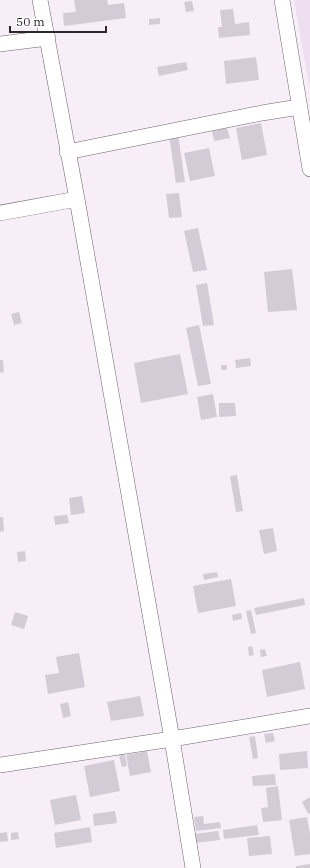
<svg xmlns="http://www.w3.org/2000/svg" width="310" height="868" viewBox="0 0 310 868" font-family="'IBM Plex Serif',serif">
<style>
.built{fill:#eddfef}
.building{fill:#d3cbd5}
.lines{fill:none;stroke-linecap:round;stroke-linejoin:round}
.street-casing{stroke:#6d656e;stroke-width:16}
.street{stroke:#fff;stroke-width:15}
</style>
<rect width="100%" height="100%" fill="#f7eef8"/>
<path class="built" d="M294,0H310V90Z"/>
<path class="building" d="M74,0H107L108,5L124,3L126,18L64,26L63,13L76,12Z
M192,1L194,11L186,12L184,2Z
M233,9L235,24L249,22L250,35L219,38L218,27H222L220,10Z
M160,18V24L149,25V19Z
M256,57L259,80L226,84L224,61Z
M186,62L188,70L159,76L157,67Z
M261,123L267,155L242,160L236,128Z
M227,128L230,138L214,141L212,131Z
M178,134L185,182L176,183L169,135Z
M209,148L215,176L190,181L184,153Z
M179,193L182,217L169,218L166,194Z
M198,228L207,270L193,272L184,231Z
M292,269L297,310L268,312L264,272Z
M207,283L214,325L203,326L196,285Z
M19,312L22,323L14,325L11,314Z
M199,325L211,384L198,386L186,328Z
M180,354L188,394L141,403L134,363Z
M250,358L251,366L236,368L235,360Z
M0,360H3L4,372L0,373Z
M221,365H227V370H221Z
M213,394L217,417L201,420L197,397Z
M219,403H235L236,416L219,417Z
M237,475L243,511L236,512L230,476Z
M82,496L85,513L71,515L69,498Z
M67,515L69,523L55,525L54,516Z
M0,517H3L4,531L0,532Z
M273,528L277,551L264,554L259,530Z
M25,551L26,561L18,562L17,552Z
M217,572L218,577L204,580L203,574Z
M231,579L236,606L198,613L193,586Z
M304,598L305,605L256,615L254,608Z
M251,610L256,633L251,634L246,611Z
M15,612L28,616L24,629L11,625Z
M241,613L242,619L233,621L232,615Z
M252,646L254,655L249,656L248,647Z
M265,649L267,656L261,657L260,650Z
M79,653L85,687L48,694L45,675L59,673L56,657Z
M300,662L305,689L267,697L262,670Z
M140,696L144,716L111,721L107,702Z
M68,702L71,716L63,718L60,704Z
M273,733L275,741L266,743L264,734Z
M255,736L258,758L253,759L249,737Z
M123,746L127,766L122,767L117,748Z
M147,751L151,772L130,776L126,755Z
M307,751L308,768L280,770L279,754Z
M114,760L120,791L90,797L84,766Z
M275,774L276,785L253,786L252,776Z
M278,786L282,820L263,822L261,808L268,807L266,788Z
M76,795L81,820L55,825L50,800Z
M310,797V813L308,814L302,802Z
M115,811L117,823L94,826L93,814Z
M203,816L204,824L220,822L221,828L196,831L194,817Z
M307,817L310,834V854L295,856L289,820Z
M257,825L259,835L224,839L223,830Z
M90,827L92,842L56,848L54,833Z
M218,831L220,840L195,843L194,834Z
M7,832L8,841L0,842V833Z
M18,832L19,839L11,840V833Z
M270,836L272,854L249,856L247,838Z
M310,864V868H296V866Z"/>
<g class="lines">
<g class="street-casing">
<path id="street" d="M40,0L77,199L172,739L193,868
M282,0L310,169
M0,44L48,38
M67,152L262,113L299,107
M0,213L77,199
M0,765L172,739L310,716"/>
</g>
<use href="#street" class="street"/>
</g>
<path d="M10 26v6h96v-6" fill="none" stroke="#2b282b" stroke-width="2"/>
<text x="16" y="26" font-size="12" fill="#2b282b" stroke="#ffffff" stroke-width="3" paint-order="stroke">50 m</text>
</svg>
